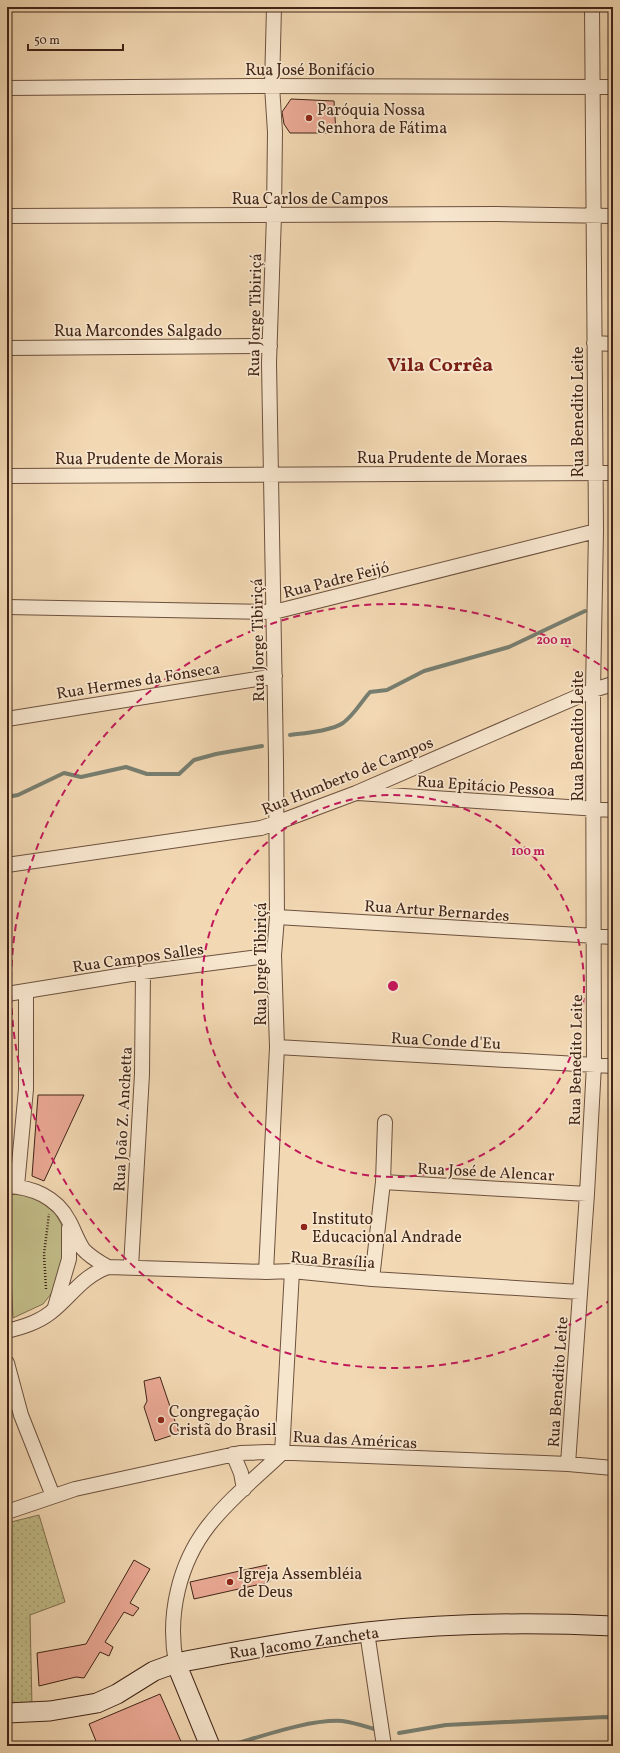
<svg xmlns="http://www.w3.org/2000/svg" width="620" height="1753" viewBox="0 0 620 1753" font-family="Vollkorn,serif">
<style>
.grass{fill:url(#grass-dots);stroke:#807050}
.park{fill:#c1bc88;stroke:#807050}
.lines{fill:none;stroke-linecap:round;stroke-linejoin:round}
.stream{stroke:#777e70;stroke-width:4}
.building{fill:#eaa894;stroke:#402417}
.street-casing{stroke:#6c513e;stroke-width:16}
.secondary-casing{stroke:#402417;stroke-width:21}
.path{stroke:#402417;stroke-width:2.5;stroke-dasharray:1 2;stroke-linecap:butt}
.street{stroke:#f7e6ce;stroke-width:14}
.secondary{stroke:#f7e6ce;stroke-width:19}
.ring{fill:none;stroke:#c2185b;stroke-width:2;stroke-dasharray:7 5}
.poi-dot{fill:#8f2418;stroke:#f7e6ce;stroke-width:1.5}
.labels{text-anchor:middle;stroke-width:3.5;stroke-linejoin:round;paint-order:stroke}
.street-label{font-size:16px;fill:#402417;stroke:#f7e6ce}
.poi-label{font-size:16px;fill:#402417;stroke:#f7e6ce;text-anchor:start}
.district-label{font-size:20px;font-weight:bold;fill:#7a1f14;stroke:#f7e6ce}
.centre{fill:#c2185b;stroke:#f7e6ce;stroke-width:2}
.ring-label{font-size:12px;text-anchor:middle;font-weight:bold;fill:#c2185b;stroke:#f7e6ce;stroke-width:3.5;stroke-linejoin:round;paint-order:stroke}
</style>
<defs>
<pattern id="grass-dots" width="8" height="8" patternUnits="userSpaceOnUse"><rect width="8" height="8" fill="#c1bc88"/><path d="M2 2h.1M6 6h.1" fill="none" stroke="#a7a175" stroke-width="1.8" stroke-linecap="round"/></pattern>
</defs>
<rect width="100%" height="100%" fill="#f2d8b3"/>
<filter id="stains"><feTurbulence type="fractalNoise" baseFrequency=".005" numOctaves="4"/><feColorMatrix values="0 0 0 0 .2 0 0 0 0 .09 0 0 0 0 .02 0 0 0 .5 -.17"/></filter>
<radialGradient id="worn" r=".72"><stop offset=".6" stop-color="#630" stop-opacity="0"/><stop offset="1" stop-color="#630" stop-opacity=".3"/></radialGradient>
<path class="grass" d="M39,1515L65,1602L30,1615L32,1706L7,1704V1523Z"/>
<path class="park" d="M21,1194L39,1200L55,1213L64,1229L67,1241L56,1285L51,1294L43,1304L13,1318L7,1195Z"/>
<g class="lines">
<path class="stream" d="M290,735C305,733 331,731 343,723C354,715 361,702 370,692L387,690L424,671L509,647L585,611
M7,797L18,795L64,773L81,777L126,767L147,774H179L194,760L216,754L262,746
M399,1733L446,1725L605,1717L613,1718
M228,1746C260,1737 309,1719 342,1721C352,1722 364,1726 374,1729"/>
</g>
<path class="building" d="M291,99L334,101L336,133H290L284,124L282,112Z
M38,1095H84L44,1181L32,1176Z
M160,1377L179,1433L155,1441L144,1407L147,1401L144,1381Z
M134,1560L150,1569L130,1603L139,1608L133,1616L124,1612L105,1642L113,1647L109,1656L100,1652L84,1678L76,1677L39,1686L37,1653L86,1644Z
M267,1565L270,1582L194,1599L190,1582Z
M160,1694L183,1746H98L89,1724Z"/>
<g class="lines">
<g class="street-casing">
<path id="street" d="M7,88L257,86L613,87
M7,216L496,214L613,216
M594,343L613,344
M7,348L270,346
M7,476L613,473
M7,607L274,612L596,531
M7,719L275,676
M358,793L613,810
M7,865L261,828L276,823L356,793L593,690L613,684
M277,917L613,937
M7,994L143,972L274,955
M277,1047L613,1066
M383,1182L587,1194
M7,1186C32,1187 57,1197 69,1221C74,1230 77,1240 83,1249C90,1257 99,1262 108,1267
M17,1186L26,1089V991
M131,1267L142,1074L143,972
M266,1272L277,1047L274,955L277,917L276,761L269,363L274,215L275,132L272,86L274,7
M372,1279L383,1182L385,1122
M55,1307L69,1259V1228
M7,1331C22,1327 37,1323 50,1313C71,1297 81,1277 108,1267L266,1272L292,1271L372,1279L580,1292
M7,1363L21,1415L53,1496
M233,1454L241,1473L244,1489
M568,1464L587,1194L594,1065L593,690L596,531L592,7
M7,1512L75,1489L240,1453L268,1452L568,1464L613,1468
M367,1632L384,1746
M176,1663C167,1615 179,1563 209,1525C230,1498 258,1476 282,1453L292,1271"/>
</g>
<g class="secondary-casing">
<path id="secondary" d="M176,1663L210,1746
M7,1713L50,1711L97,1703L117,1694L154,1671L176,1663C239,1651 303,1639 367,1632C449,1623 531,1622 613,1626"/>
</g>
<path class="path" d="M46,1289L44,1254L49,1214"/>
<use href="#street" class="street"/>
<use href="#secondary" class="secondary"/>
</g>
<g class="ring">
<circle cx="393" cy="986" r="191"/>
<path d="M612 1299A382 382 0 1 1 612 673"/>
</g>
<g class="poi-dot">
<circle cx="309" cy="118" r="4"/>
<circle cx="304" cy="1227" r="4"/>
<circle cx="161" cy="1420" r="4"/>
<circle cx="230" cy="1582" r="4"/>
</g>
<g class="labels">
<g class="street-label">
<text x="310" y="75">Rua José Bonifácio</text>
<text x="310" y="204">Rua Carlos de Campos</text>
<text transform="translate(254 315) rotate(-89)" y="6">Rua Jorge Tibiriçá</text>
<text x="138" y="336">Rua Marcondes Salgado</text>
<text transform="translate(577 412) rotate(-90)" y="6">Rua Benedito Leite</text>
<text x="442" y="463">Rua Prudente de Moraes</text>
<text x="139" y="464">Rua Prudente de Morais</text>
<text transform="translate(336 579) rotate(-14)" y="6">Rua Padre Feijó</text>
<text transform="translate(257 640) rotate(-91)" y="6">Rua Jorge Tibiriçá</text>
<text transform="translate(138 680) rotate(-9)" y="6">Rua Hermes da Fonseca</text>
<text transform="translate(577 736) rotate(-90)" y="6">Rua Benedito Leite</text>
<text transform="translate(347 775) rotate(-22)" y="6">Rua Humberto de Campos</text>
<text transform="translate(486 785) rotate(4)" y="6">Rua Epitácio Pessoa</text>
<text transform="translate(437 910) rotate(4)" y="6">Rua Artur Bernardes</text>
<text transform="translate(138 957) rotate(-8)" y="6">Rua Campos Salles</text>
<text transform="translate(260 964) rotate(-90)" y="6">Rua Jorge Tibiriçá</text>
<text transform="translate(446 1040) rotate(3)" y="6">Rua Conde d'Eu</text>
<text transform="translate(575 1060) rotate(-89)" y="6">Rua Benedito Leite</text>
<text transform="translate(122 1119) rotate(-87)" y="6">Rua João Z. Anchetta</text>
<text transform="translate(486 1171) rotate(3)" y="6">Rua José de Alencar</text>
<text transform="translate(333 1259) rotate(4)" y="6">Rua Brasília</text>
<text transform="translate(557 1382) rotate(-86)" y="6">Rua Benedito Leite</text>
<text transform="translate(355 1439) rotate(3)" y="6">Rua das Américas</text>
<text transform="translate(304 1642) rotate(-8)" y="6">Rua Jacomo Zancheta</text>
</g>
<g class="poi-label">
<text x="317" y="115">Paróquia Nossa<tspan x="317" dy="18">Senhora de Fátima</tspan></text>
<text x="312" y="1224">Instituto<tspan x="312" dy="18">Educacional Andrade</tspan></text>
<text x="169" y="1417">Congregação<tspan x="169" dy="18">Cristã do Brasil</tspan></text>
<text x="238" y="1579">Igreja Assembléia<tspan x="238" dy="18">de Deus</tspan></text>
</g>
<g class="district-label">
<text x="440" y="371">Vila Corrêa</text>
</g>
</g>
<circle cx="393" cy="986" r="6" class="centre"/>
<g class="ring-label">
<text x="554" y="644">200 m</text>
<text x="528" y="855">100 m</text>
</g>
<rect width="620" height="1753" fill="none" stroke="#f2d8b3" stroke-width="24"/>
<rect x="8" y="8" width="604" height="1737" fill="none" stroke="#402417" stroke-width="2"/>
<rect x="12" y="12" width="596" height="1729" fill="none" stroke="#402417"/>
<path d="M28 44v6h95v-6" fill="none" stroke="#402417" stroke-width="2"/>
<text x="34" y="44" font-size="12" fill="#402417" stroke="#f7e6ce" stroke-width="3" paint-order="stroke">50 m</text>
<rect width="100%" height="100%" filter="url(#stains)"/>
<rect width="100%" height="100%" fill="url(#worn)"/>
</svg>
